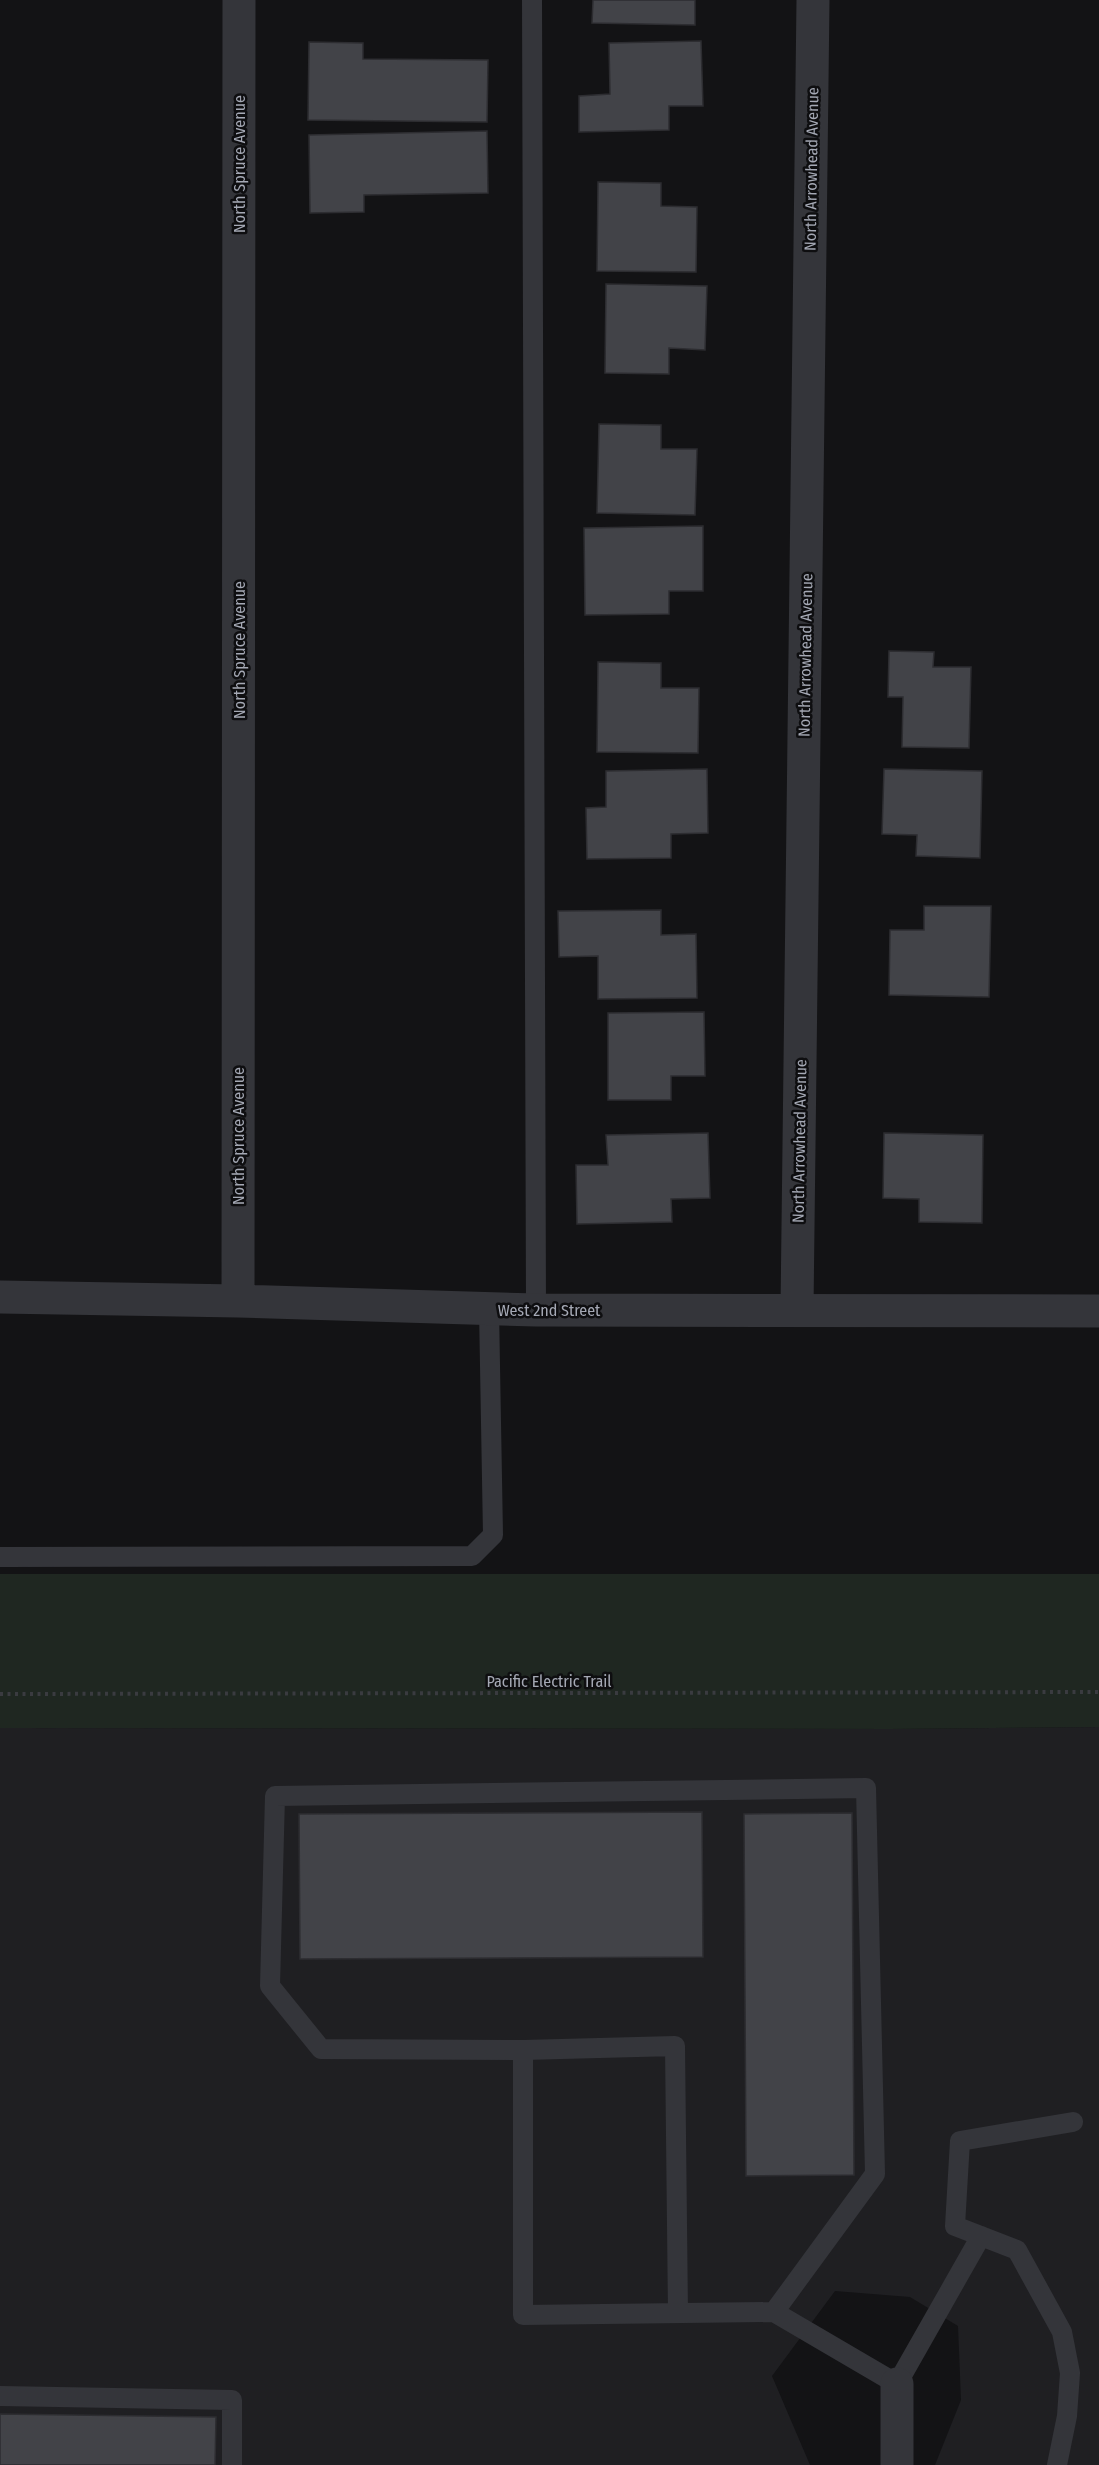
<svg xmlns="http://www.w3.org/2000/svg" width="1099" height="2465" viewBox="0 0 1099 2465" font-family="'Fira Sans Condensed',sans-serif">
<style>
.built{fill:#1f1f22}
.green{fill:#1f2721}
.building{fill:#424348;stroke:#2d2d31;stroke-width:1.5}
.lines{fill:none;stroke-linecap:round;stroke-linejoin:round}
.path{stroke:#3a3b40;stroke-width:4;stroke-dasharray:3 4.5;stroke-linecap:butt}
.service{stroke:#34353a;stroke-width:20}
.minor{stroke:#34353a;stroke-width:33}
.labels{text-anchor:middle;stroke-width:5;stroke-linejoin:round;paint-order:stroke}
.street-label{font-size:16px;fill:#a5a9b5;stroke:#0e0e10}
</style>
<rect width="100%" height="100%" fill="#131315"/>
<path class="built" d="M1099,1727V2465H935L961,2400L958,2326L910,2297L835,2291L772,2376L810,2465H0V1728L890,1729Z"/>
<path class="green" d="M0,1574H1099V1727L890,1729L0,1728Z"/>
<path class="building" d="M593,0H695V25L592,23Z
M701,41L703,106H669V130L579,132V96L610,94L609,43Z
M309,42L363,43V59L488,60L487,122L308,120Z
M487,131L488,193L364,195V212L310,213L309,135Z
M598,182L661,183V206L697,207L696,272L597,271Z
M606,284L707,286L705,350L669,348V374L605,373Z
M599,424L661,425V449H697L695,515L597,513Z
M703,526V591H669V614L585,615L584,528Z
M889,651L934,652L933,667H971L969,748L902,747L903,697H888Z
M598,662L661,663V688H699L698,753L597,752Z
M707,769L708,833L671,834V858L587,859L586,808L606,807V771Z
M884,769L982,771L980,858L916,856L917,835L882,834Z
M924,906H991L989,997L889,995L890,930H924Z
M661,910V935L696,934L697,998L598,999V956L559,957L558,911Z
M704,1012L705,1076H671V1100H608V1013Z
M708,1133L710,1198L671,1199L672,1222L577,1224L576,1165H608L606,1135Z
M884,1133L983,1135L982,1223L919,1222V1199L883,1198Z
M702,1812L703,1957L300,1959L299,1814Z
M852,1813L854,2175L746,2176L744,1814Z
M0,2414L216,2417L215,2465H0Z"/>
<g class="lines">
<path class="path" d="M0,1694L1099,1692"/>
<path class="service" d="M532,0L536,1310
M0,1557L472,1556L493,1535L489,1309
M523,2050L675,2046L678,2313
M774,2312L875,2174L866,1788L275,1796L270,1986L321,2049L523,2050V2315L774,2312L897,2384L981,2236
M0,2396L232,2400V2465
M1057,2465L1067,2416L1070,2373L1062,2332L1017,2250L955,2226L960,2141L1073,2122"/>
<path class="minor" d="M0,1297L238,1301L536,1310L1099,1311
M238,1301L239,0
M797,1309L813,0
M897,2465V2384"/>
</g>
<g class="labels">
<g class="street-label">
<text transform="translate(239 164) rotate(-90)" y="6">North Spruce Avenue</text>
<text transform="translate(811 169) rotate(-89)" y="6">North Arrowhead Avenue</text>
<text transform="translate(239 650) rotate(-90)" y="6">North Spruce Avenue</text>
<text transform="translate(805 655) rotate(-89)" y="6">North Arrowhead Avenue</text>
<text transform="translate(238 1136) rotate(-90)" y="6">North Spruce Avenue</text>
<text transform="translate(799 1141) rotate(-89)" y="6">North Arrowhead Avenue</text>
<text x="549" y="1316">West 2nd Street</text>
<text x="549" y="1687">Pacific Electric Trail</text>
</g>
</g>
</svg>
